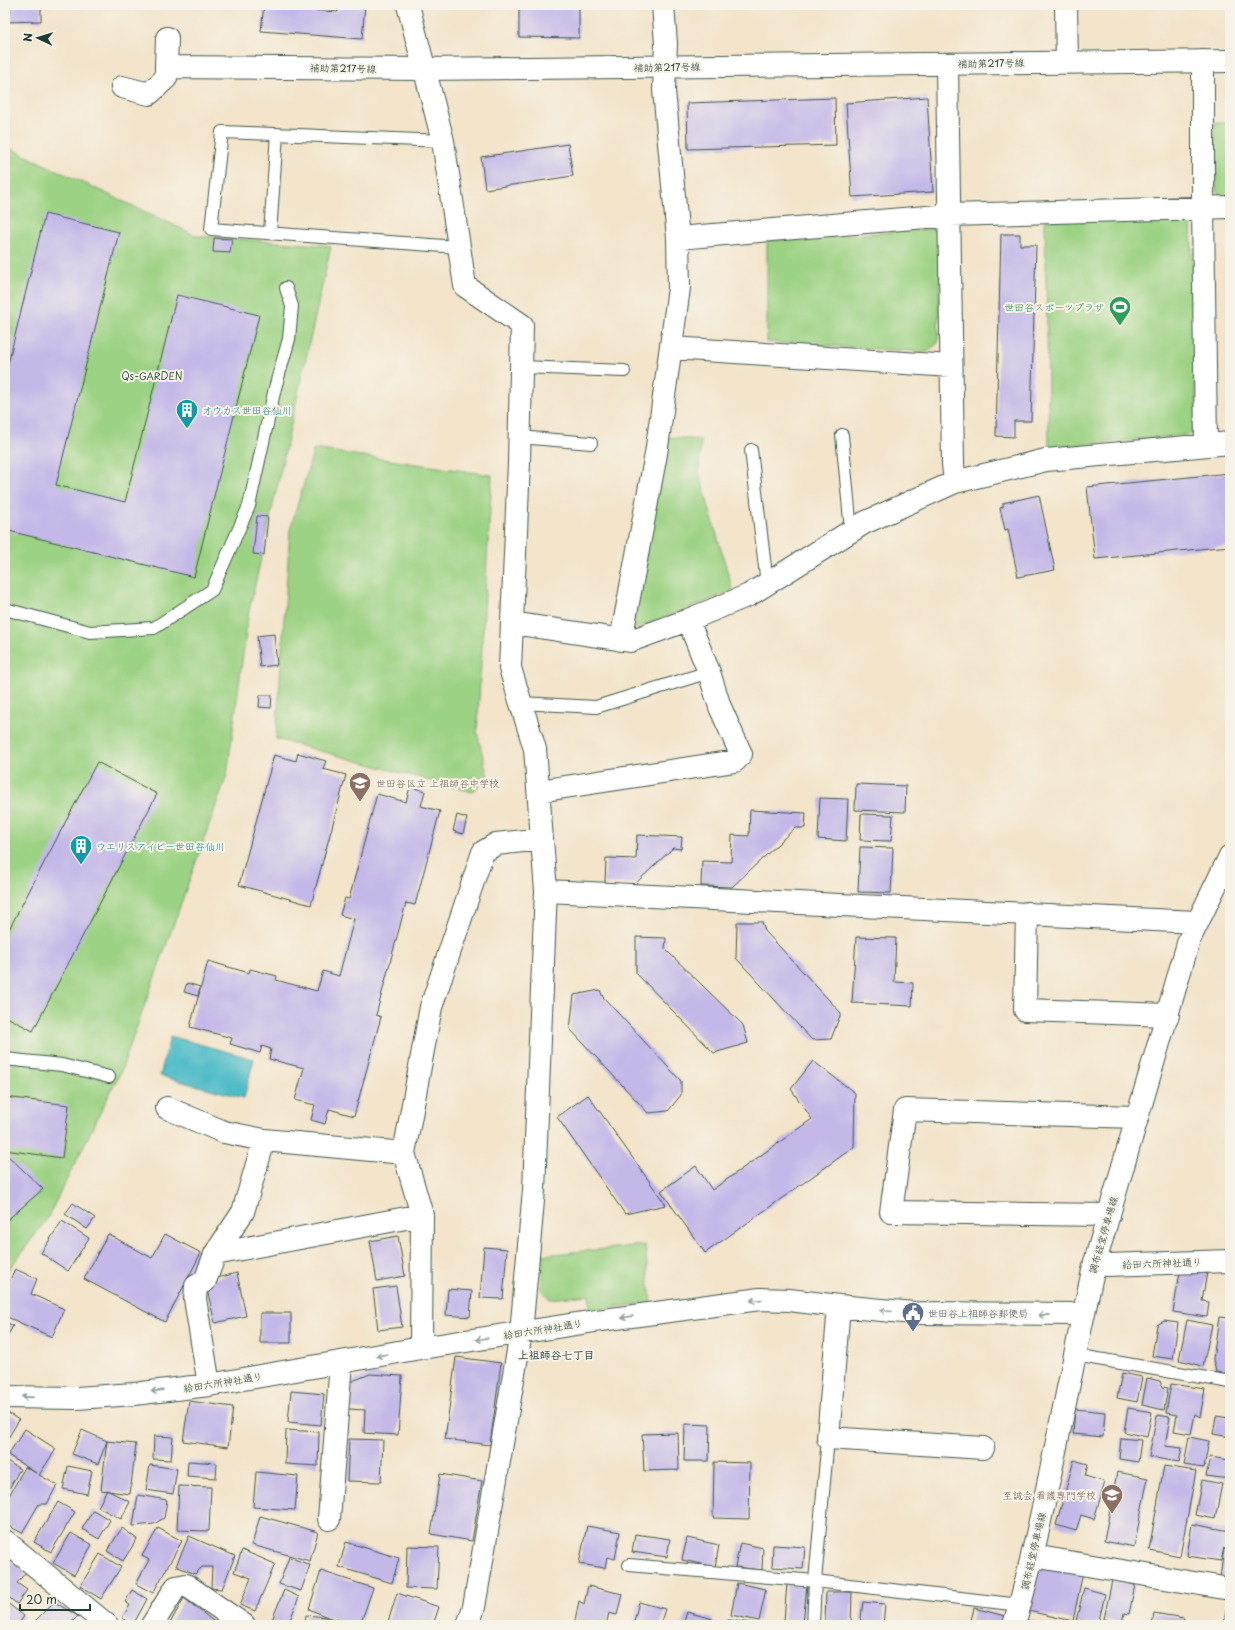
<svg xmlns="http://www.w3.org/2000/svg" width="1235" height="1630" viewBox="0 0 1235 1630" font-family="'Playpen Sans','Klee One',sans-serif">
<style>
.green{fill:#9cd283;stroke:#5e885c}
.water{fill:#4fbcc8;stroke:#377c7e}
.building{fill:#c3b8e8}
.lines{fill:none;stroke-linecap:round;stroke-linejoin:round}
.lane-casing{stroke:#3f564a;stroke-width:14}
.street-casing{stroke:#3f564a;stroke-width:24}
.secondary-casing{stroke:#3f564a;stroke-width:24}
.lane{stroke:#fff;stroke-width:12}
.street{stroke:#fff;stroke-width:22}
.secondary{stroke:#fff;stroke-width:22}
.oneway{stroke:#8f9e9a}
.labels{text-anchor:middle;stroke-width:4;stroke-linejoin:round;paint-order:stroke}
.street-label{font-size:10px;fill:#1f3d34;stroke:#f7f3e8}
.leisure-label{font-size:10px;fill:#27864d;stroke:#f7f3e8;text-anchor:end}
.park-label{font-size:10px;fill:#385b44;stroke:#f7f3e8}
.culture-label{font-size:10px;fill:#0d838f;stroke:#f7f3e8;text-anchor:start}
.education-label{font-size:10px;fill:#785e54;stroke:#f7f3e8;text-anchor:start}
.service-label{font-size:10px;fill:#4e5e75;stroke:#f7f3e8;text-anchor:start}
.neighbourhood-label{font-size:11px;font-weight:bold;fill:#1f3d34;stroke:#f7f3e8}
</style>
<rect width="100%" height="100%" fill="#f7f3e8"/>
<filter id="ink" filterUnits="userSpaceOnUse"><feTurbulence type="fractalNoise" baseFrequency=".025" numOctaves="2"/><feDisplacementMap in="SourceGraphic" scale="8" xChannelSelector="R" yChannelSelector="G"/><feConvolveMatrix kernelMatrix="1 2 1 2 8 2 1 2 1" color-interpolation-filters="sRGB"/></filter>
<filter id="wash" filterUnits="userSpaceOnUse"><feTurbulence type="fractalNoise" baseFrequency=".012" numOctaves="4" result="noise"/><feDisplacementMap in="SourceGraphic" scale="16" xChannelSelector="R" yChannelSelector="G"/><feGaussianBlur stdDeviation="0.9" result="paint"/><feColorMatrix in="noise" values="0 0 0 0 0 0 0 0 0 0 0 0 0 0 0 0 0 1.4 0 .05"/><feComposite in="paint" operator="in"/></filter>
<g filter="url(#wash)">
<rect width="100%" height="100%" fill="#f3e4ca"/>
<path class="green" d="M1214,123H1230V198H1221L1216,190Z
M5,146L197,236L331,246L248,616L227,775L121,1071L47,1219L5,1275Z
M1191,216L1197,434L1049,448L1045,220Z
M933,229L941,235L938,343L927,352L767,342V241Z
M668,437L701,440L699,473L733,591L632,630Z
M314,449L492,475L477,732L488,778L472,792L276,739L290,530Z
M645,1245L651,1302L590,1311L589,1295L550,1299L541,1290L543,1255Z"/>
<path class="water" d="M170,1036L254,1059L244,1098L160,1076Z"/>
<g id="blocks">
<path class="building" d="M5,5H41V21L5,22Z
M264,5H299V9L338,12V5H365L362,39L261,31Z
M519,5H579V38L519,37Z
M927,97L933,192L852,197L846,103Z
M835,98L836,145L688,149L687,103Z
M568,144L573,176L485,189L481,157Z
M45,214L119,232L56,485L125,502L177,295L259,315L194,577L5,530V376Z
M1001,234H1020V245H1036L1031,421H1014V437L996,436Z
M214,238L232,239L230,253L213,252Z
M1230,473V546L1095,559L1087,487Z
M1039,495L1055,570L1018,577L1008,529L1005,530L1000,508L1003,507V503Z
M257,516L268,517L264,555L253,554Z
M274,634L277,665L260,667L257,636Z
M260,695H272L271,708L259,707Z
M298,753L326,761L323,769L346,775L311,905L239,885L274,755L296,761Z
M97,762L157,794L33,1031L5,1016V937Z
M856,784L906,786L905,812L855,810Z
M410,787L425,791L421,806L440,811L415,905L406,903L376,1015L381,1017L354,1116L329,1109L325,1124L311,1120L315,1105L295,1100L304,1068L269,1059L271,1049L262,1046L260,1053L230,1044L232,1038L190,1027L208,961L249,973L250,969L277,976L276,980L317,991L323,971L339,976L354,919L340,915L345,898L349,899L377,794L406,802Z
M820,798L848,799L846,841L818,839Z
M750,810L806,813L805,828H795L732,887L701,886L702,861L731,862L732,835L749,836Z
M861,814L893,815L891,841L860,840Z
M457,815L467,818L463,834L453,831Z
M637,835L682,837L681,849L673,848L635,884L605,883L606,858L636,859Z
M860,847L893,848L891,893L858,892Z
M737,922H762L765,931L841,1013L831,1039L812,1040L736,958Z
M636,937L666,938L665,949L743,1025L748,1043L714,1053L636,973Z
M856,937L896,938L894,982L913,983L912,1006L852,1003Z
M187,983L200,987L198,996L184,992Z
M600,990L603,997L681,1081V1095L668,1111L648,1113L570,1029L574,995Z
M813,1061L855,1093L854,1147L705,1253L661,1191L696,1166L712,1190L812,1119L791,1089Z
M588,1095L666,1205L625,1214L557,1117Z
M5,1097L69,1105L62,1158L5,1150Z
M5,1153L43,1189L5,1222Z
M73,1203L95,1218L87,1229L65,1214Z
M62,1221L89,1238L68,1271L41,1253Z
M108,1234L152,1258L165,1234L201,1253L165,1322L84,1279Z
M398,1236L405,1276L377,1281L370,1241Z
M484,1247L507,1249L503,1299L480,1298Z
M15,1269L37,1279L31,1294L64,1309L52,1337L5,1316V1291Z
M1195,1271L1207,1273L1202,1301L1209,1302L1207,1317L1173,1312L1180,1272L1194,1274Z
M237,1273L246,1316L215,1323L205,1281Z
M396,1286L402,1327L378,1330L373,1289Z
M448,1289L472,1291L470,1317L446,1315Z
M260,1313H291V1343H260Z
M1219,1317L1230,1318V1374L1216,1372L1213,1359Z
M1187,1320L1212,1325L1203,1366L1179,1360Z
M5,1321L13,1326L5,1340Z
M1164,1321L1178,1323L1173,1359L1152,1356L1157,1325Z
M456,1357L501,1363L490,1445L445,1439Z
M1122,1373L1142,1377L1137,1402L1117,1398Z
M370,1374L402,1376L398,1435L364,1433L365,1410L348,1409L350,1382Z
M1147,1378L1160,1381L1162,1387L1168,1388L1164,1410L1142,1405Z
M1171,1384L1205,1389L1200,1417L1195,1414L1191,1434L1174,1431L1177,1415L1166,1413Z
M291,1391L324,1394L321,1425L288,1422Z
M189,1401L233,1407L228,1447L183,1441Z
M1128,1408L1152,1412L1147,1437L1124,1432Z
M1075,1409L1105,1412L1103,1437L1073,1434Z
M5,1411L19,1420L5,1443Z
M1157,1415L1170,1417L1165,1446L1182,1448L1179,1462L1149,1457Z
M1216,1416L1230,1418V1437L1213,1434Z
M685,1424L710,1425L709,1461H684Z
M25,1429L56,1449L39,1475L57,1485L47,1504H39L22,1533L5,1524V1503L25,1467L36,1473L8,1455Z
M82,1430L107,1441L98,1464L72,1454Z
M286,1430L319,1432L318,1466L285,1464Z
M678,1433L679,1470L644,1471L642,1434Z
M154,1436L173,1437L171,1460L153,1459Z
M1189,1437L1209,1441L1204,1468L1184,1465Z
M1121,1438L1141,1440L1138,1462L1119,1459Z
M349,1439L383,1440L381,1482L347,1481Z
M107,1441L136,1444L130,1494L101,1490Z
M1210,1457L1230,1460V1479L1206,1476Z
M5,1460L20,1469L5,1496Z
M1074,1460L1088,1464L1085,1476L1105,1482L1094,1519L1081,1515L1076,1531L1056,1525Z
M188,1461L217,1463L216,1478L187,1476Z
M714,1462L750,1463L749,1519L713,1518Z
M150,1465L177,1469L173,1494L146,1490Z
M68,1466L92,1471L87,1494L63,1489Z
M1164,1466L1196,1471L1180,1556L1149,1550Z
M256,1472L298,1476L295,1510L253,1507Z
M1117,1472L1148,1478L1134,1547L1104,1541Z
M440,1474L482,1481L472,1541L431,1534Z
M1202,1480L1222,1484L1215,1519L1195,1515Z
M179,1486L211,1487L209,1531L177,1530Z
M107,1490L130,1502L121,1519L98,1507Z
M138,1495L167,1500L164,1518L154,1524L133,1526Z
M58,1502L75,1512L51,1552L34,1542Z
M93,1510L110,1520L99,1539L82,1529Z
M260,1516L318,1532L310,1561L252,1545Z
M1192,1524L1230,1531V1579L1220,1578L1224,1548L1221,1561L1187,1556Z
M587,1526L620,1532L615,1559L607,1557L605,1568L579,1564Z
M122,1528L137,1539L123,1561L107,1551Z
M158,1528L182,1541L153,1593L136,1584L149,1560L142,1556Z
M71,1533L92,1545L74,1575L53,1563Z
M635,1534L670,1539L667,1557L632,1552Z
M189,1536L235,1556L222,1589L211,1588L212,1567H202L195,1574L176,1566Z
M687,1538L719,1545L715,1567L682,1560Z
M346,1542L399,1558L392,1583L339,1567Z
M740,1543L763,1548L762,1570L735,1567Z
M773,1545L805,1547L803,1569L772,1567Z
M407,1546L439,1547L437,1589L406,1588Z
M242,1550L275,1564L255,1611L240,1605L251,1578L234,1572Z
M100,1554L121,1567L101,1599L80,1586Z
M289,1557L310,1565L301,1591L279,1584Z
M9,1559L26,1572L17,1583L27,1590L17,1604L5,1594V1565Z
M1038,1562L1083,1572L1073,1621L1028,1611Z
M321,1571L373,1588L360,1625L327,1617L309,1609Z
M1112,1580L1135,1585L1129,1614L1124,1613L1122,1623L1104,1619Z
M737,1583L766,1589L759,1621L731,1615Z
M787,1583L807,1585L803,1623L784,1621Z
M588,1586L622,1594L617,1615L609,1613L606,1625H574L579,1601L584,1604Z
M1084,1588L1105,1594L1098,1625H1075Z
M132,1590L147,1599L133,1625L122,1618L130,1605L125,1602Z
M284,1590L299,1597L288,1625H270Z
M826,1592H852L851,1625H825Z
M397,1593L439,1607L433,1625H387Z
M184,1598L218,1625H169Z
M5,1601L24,1616L18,1625H5Z
M54,1602L78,1616L69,1625H39L35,1621Z
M639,1602L665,1609L660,1625H633Z
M863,1602L885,1604L883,1625H860Z
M974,1608L1005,1616L1003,1625H970Z
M1226,1609L1230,1610V1625H1224Z
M687,1612L713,1619L711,1625H683Z
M1154,1613L1184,1618L1183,1625H1152Z
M306,1615L327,1617L326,1625H305Z
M728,1620L759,1624V1625H727Z
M1025,1620L1046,1624V1625H1024Z"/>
</g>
</g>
<g filter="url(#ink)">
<use href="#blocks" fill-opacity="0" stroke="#3f564a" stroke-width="1"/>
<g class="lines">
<g class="lane-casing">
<path id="lane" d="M443,141L222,132L211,229L458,247
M270,233L277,134
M521,367L624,371
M842,435L851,531
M519,437L591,443
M751,450L767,584
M5,609L90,632L154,628L212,590L249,506L275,388L289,339L292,306L286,288
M520,703L596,707L709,672
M5,1059L62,1065L109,1077
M1075,1355L1230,1382
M629,1565L815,1581L1020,1605
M813,1625L815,1581L828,1438"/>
</g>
<g class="street-casing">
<path id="street" d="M408,5L443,141L465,286L522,325L519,463L510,668L535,749L546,891L545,913L534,1190L521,1333L474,1607L468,1625
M1066,5L1067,62
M1203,61V207L1206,444
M947,64L953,464L955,482
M166,67L167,38
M122,87L149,94L166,78V67L423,69
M678,238L950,215L1230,207
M672,348L951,366
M512,623L630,641L688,620L749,595L864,523L955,482L1046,460L1230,443
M621,640L656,454L679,288L678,238L664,90L666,44L663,5
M539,791L735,761L741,754L720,707L709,672L688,620
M1027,913L1025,1010L1168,1015
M167,1108L224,1132L264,1140L404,1153
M1109,1215L891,1212L905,1110L1136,1117
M215,1254L422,1215
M1095,1262L1106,1265L1230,1261
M839,1306L828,1438L983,1448
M421,1348L422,1215L404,1153L431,1007L483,852L496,844L542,839
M209,1385L195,1299L196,1286L205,1281L215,1254L243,1212L264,1140
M5,1397L77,1398L134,1394L209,1385L421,1348L595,1321L760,1299L789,1300L839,1306L914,1313L1082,1314
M329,1519L341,1362
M5,1541L107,1625
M1033,1556L1230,1589
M152,1625L176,1587L186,1585L244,1625"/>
</g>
<g class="secondary-casing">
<path id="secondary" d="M423,69L1230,61
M546,891L1197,922
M1014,1625C1029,1576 1039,1525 1050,1475C1065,1404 1079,1333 1095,1262L1189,940L1230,856"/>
</g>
<use href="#lane" class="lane"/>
<use href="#street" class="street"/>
<use href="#secondary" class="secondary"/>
</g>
<defs><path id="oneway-shaft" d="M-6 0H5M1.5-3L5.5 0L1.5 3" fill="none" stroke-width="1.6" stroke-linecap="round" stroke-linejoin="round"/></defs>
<g class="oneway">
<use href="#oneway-shaft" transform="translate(756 1300) rotate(175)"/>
<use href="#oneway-shaft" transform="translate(886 1311) rotate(-175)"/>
<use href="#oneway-shaft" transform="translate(1044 1315) rotate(-179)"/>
<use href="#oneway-shaft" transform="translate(627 1317) rotate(172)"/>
<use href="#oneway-shaft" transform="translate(482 1339) rotate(171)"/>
<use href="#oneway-shaft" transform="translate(382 1355) rotate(170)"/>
<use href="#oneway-shaft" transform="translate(157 1391) rotate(173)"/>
<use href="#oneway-shaft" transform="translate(28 1397) rotate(-179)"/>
</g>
</g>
<defs>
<g id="stadium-pin" transform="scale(1.15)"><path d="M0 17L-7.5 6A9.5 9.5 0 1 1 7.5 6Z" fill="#2e9e5b" stroke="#f7f3e8"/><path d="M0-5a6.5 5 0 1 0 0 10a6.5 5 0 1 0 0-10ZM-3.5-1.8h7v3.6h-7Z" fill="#fff"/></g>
<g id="building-pin" transform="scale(1.15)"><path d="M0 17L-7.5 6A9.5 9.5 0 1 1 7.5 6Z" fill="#0f9aa8" stroke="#f7f3e8"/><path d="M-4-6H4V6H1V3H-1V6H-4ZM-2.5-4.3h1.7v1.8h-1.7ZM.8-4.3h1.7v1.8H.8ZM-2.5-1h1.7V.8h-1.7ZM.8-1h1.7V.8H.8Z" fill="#fff"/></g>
<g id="school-pin" transform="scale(1.15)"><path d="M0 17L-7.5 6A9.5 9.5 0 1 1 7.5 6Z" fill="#8d6e63" stroke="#f7f3e8"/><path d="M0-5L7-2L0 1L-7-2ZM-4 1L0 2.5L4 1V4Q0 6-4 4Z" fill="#fff"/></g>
<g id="civic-pin" transform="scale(1.15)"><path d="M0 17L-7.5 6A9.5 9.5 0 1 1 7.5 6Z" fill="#5c6f8a" stroke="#f7f3e8"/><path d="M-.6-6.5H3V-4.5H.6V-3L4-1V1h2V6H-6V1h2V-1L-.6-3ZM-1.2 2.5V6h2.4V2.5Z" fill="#fff"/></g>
<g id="university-pin" transform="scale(1.15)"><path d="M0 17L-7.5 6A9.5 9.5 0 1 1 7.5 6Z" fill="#8d6e63" stroke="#f7f3e8"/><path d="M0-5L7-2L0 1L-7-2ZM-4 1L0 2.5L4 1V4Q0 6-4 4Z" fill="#fff"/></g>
</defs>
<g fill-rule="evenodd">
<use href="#stadium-pin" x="1120" y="307"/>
<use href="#building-pin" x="187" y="410"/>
<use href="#school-pin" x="360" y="783"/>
<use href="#building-pin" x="81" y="846"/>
<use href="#civic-pin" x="913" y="1313"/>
<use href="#university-pin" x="1112" y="1495"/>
</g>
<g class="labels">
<g class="street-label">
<text transform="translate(991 63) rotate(-1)" y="4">補助第217号線</text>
<text transform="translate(667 67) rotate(-1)" y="4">補助第217号線</text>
<text transform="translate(343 68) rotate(1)" y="4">補助第217号線</text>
<text transform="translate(1103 1235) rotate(-74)" y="4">調布経堂停車場線</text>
<text transform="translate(1162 1263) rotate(-2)" y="4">給田六所神社通り</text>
<text transform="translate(543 1329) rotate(-9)" y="4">給田六所神社通り</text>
<text transform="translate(223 1382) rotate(-9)" y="4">給田六所神社通り</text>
<text transform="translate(1033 1551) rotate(-77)" y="4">調布経堂停車場線</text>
</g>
<g class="leisure-label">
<text x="1104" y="311">世田谷スポーツプラザ</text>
</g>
<g class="park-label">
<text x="152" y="380">Qs-GARDEN</text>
</g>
<g class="culture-label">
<text x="202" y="414">オウカス世田谷仙川</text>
<text x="96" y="850">ウエリスアイビー世田谷仙川</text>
</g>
<g class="education-label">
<text x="376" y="787">世田谷区立 上祖師谷中学校</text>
<text x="1096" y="1499" text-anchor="end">至誠会 看護専門学校</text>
</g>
<g class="service-label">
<text x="928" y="1317">世田谷上祖師谷郵便局</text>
</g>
<g class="neighbourhood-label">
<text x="556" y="1359">上祖師谷七丁目</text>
</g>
</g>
<rect width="1235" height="1630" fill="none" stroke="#f7f3e8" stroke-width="20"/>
<g transform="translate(38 38) rotate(274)" stroke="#f7f3e8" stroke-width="3" paint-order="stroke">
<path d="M0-3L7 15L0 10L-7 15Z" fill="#1f3d34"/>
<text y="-6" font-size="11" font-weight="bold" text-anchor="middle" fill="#1f3d34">N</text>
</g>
<path d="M20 1604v6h70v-6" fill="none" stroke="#1f3d34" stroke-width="2"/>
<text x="26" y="1604" font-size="12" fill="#1f3d34" stroke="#f7f3e8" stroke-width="3" paint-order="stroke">20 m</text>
</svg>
